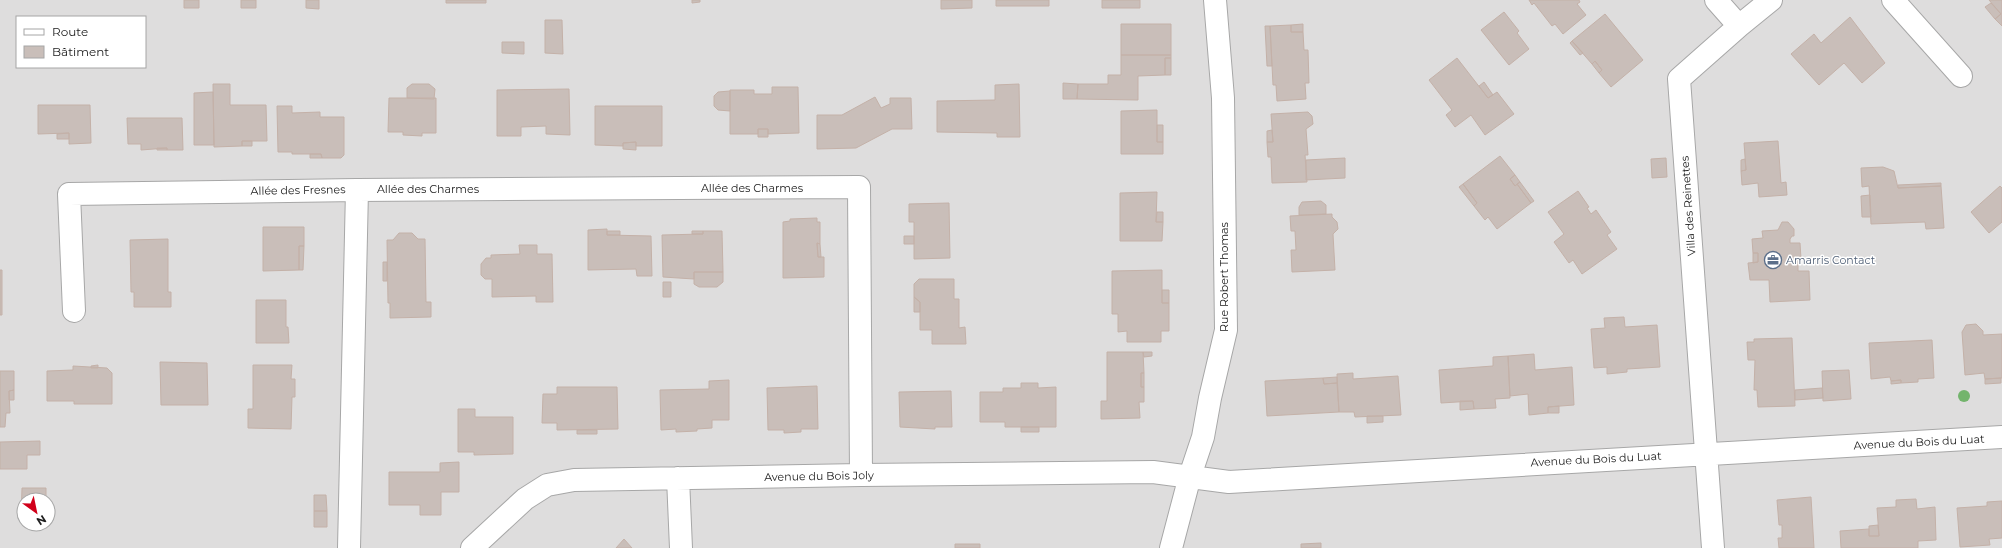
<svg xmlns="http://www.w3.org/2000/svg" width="2002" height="548" viewBox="0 0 2002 548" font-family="Montserrat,sans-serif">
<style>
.residential{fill:#dedddd;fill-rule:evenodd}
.building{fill:#c9beb9;stroke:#c4b1a8}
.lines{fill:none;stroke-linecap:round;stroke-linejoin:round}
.minor-casing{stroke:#a7a7a7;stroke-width:24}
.minor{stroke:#fff;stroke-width:22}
.tree{fill:#73b46c}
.labels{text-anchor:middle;stroke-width:3;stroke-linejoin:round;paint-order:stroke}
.street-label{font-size:11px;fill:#202020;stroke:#fff}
.service-label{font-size:11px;fill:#4e5e75;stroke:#fff;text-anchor:start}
</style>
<rect width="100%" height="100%" fill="#f1ece7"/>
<path class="residential" d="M0,0H2002V548H0ZM17,17H145V67H17ZM24,500H48V524H24Z"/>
<path class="building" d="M184,0H199V8H184Z
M241,0H256V8H241Z
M306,0H319V9L306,8Z
M446,0H486V3H446Z
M692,0H700V2L692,3Z
M941,0H972V8L941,9Z
M996,0H1049V6H996Z
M1102,0H1140V8H1102Z
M1529,0H1579L1580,2L1577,4L1586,15L1563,34L1555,24L1552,26L1534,3L1532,5Z
M1989,0H2002V26L1995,19L2001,14Z
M1991,3L2001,14L1995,19L1985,7Z
M1504,12L1519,31L1517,33L1529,49L1509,65L1481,30Z
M1605,14L1643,60L1611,87L1599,73L1602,70L1595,61L1592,64L1572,41Z
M1850,17L1885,63L1862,83L1844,63L1819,85L1791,54L1814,34L1821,43Z
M545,20H562L563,54L545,53Z
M1121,24H1171V55H1121Z
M1303,24V32H1291V25Z
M1291,25V32H1303L1304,50H1308L1309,83H1305L1306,99L1277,101L1276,85H1273L1270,26Z
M1265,26H1270L1272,66H1267Z
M1572,41L1583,53L1580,55L1570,43Z
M502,42H524V54L502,53Z
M1121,55H1171V58H1165V75L1138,76V100L1077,99L1078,84H1108V75H1121Z
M1165,58H1171V75H1165Z
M1457,58L1488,98L1497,92L1514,114L1485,135L1471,115L1455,127L1446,115L1452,110L1429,80Z
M1595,61L1602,70L1599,73L1592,64Z
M1484,82L1493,95L1488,98L1479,86Z
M1063,83L1078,84L1077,99H1063Z
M213,84H230V105H266L267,141H242V146L214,147Z
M412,84H429L435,89L434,99L407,98V88Z
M1019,84L1020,137H997V133L937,132V101L995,100V85Z
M772,87H798L799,133L768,134V129H758V134H730V90H754V94H772Z
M569,89L570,135L546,134V126L521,127V136H497V90Z
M730,91V111L718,110L714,106V96L718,92Z
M213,92L214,145H194V93Z
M875,97L881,108L890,104V98H911L912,129H892L856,148L817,149V115H842Z
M389,98H436V133H422V136L403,135V132H388Z
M38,105H90L91,143L69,144V133L38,134Z
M277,106H292V113L320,112V117H344V155L341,158H322L321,154H292V152H278Z
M595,106H662V146H636V142L623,143V146L595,145Z
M1157,110V142H1163V154H1121V111Z
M1308,112L1312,116L1313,124L1306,129L1308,155H1305L1307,182L1272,183L1271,157H1268L1267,142H1273L1271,114Z
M127,118H182L183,150H167V148L141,150V144H128Z
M1157,125H1163V142H1157Z
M758,129H768V137H758Z
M1272,130L1273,142H1267V131Z
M69,133V139H57V134Z
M242,141H252V146H242Z
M1778,141L1781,183L1786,182L1787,195L1759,197L1758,183L1742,185L1741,171L1746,170L1744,143Z
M636,142V150L623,149V143Z
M157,148H167V150H157Z
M310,154H321L322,158H310Z
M1500,156L1515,175L1510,179L1515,186L1517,184L1531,203L1497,229L1488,217L1485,220L1474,206L1477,203L1463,184Z
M1345,158V178L1306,180V160Z
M1666,158L1667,177L1652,178L1651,159Z
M1745,159L1746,170L1741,171V160Z
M1883,167L1894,171L1898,188L1941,186L1944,228L1926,229L1925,222L1871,224L1869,186L1862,187L1861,168Z
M1515,175L1520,182L1515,186L1510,179Z
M1520,182L1534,201L1531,203L1517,184Z
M1941,183V186L1898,188V185Z
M1463,184L1477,203L1474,206L1459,187Z
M2000,186L2002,188V222L1989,233L1971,212Z
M1578,191L1589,207L1587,208L1591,214L1596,210L1611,232L1607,235L1617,249L1582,274L1573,260L1569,263L1554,242L1564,234L1548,212Z
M1157,192L1156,222H1163L1162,241H1120V193Z
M1870,195L1871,217H1862L1861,196Z
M1321,201L1326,205V214L1299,215V207L1302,202Z
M949,203L950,258L914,259V222H909V204Z
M1157,212H1163V222H1156Z
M1332,214V217L1337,222L1338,229L1333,234L1335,270L1292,272L1291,250H1296L1295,231H1291L1290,216Z
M817,218V222H820V244L817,243L818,257H824V277L783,278V222L790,221V219Z
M1782,222H1788L1794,229V236H1792L1790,239V243H1800L1801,259L1798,260V271H1809L1810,300L1770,302L1769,280H1750L1748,263L1758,262V253H1753L1752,239L1763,238L1762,231L1778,230Z
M263,227H304V246H299V270L263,271Z
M607,229V235L651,236L652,276H637L636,269L588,270V230Z
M607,231H620V235H607Z
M692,231H703V234H692Z
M703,231H722L723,272H694V279L663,277L662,235L703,234Z
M399,233H412L418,239H425L426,302H431V317L390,318V303H388L387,240H393Z
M904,236H914V244H904Z
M168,239V292H171V307H134V292H131L130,240Z
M817,243L820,244L821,257H818Z
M519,245H537V254H552L553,302H536V296L492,297V279H485L481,275V264L486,258H491V255L520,254Z
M299,246H304L303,270H299Z
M1753,253H1758V262L1753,263Z
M383,262H387V281H383Z
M0,270H2V315H0Z
M1162,270V303H1169V331H1161V342H1127V331L1118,332V314H1112V271Z
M694,272H723V282L717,287H699L694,284Z
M919,279H954V299H959V328L965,327L966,344H932V330H920V302L914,297V284Z
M663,282H671V297H663Z
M1162,290H1169V303H1162Z
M914,297L920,302V312H914Z
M256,300H286V327H288L289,343H256Z
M1624,317L1625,327L1657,325L1660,367L1627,369V372L1607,374V367L1594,368L1591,329L1605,328L1604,318Z
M1976,324L1983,331V335L2002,334V378L1985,379L1984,373L1965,375L1962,332L1966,325Z
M1792,338L1795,406L1758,407L1757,390H1754L1755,360H1748L1747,342H1754V339Z
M1932,340L1934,378L1918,379V382L1901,383V380L1891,381L1890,377L1871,379L1869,343Z
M1107,352H1143L1144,373H1141V387H1144V402H1139L1140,418L1101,419V401H1107Z
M1143,352H1152V356L1144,357Z
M1534,354L1535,370L1572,367L1574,405L1548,407V413L1529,415L1528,394L1510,396L1508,356Z
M1508,356L1510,398L1495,399L1496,408L1474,409L1473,401L1441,403L1439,370L1493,366V357Z
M160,362L207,363L208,405H161Z
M98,365V368H91V366Z
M253,365H292L291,379H295V397H292L291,429L248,428V409H253Z
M73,366L107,368L112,373V404H74V401H47V371L73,370Z
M1849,370L1851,399L1823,401L1822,371Z
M0,371H14V390L9,391L10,413H6L5,427H0Z
M1141,373H1144V387H1141Z
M1353,373V379L1398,376L1401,415L1355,417L1354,412H1339L1337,374Z
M1337,377V383L1324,384L1323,378Z
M1323,378L1324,384L1337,383L1339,412L1267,416L1265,381Z
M2001,378V383L1985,384V379Z
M729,380V420H712V428L697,429V431L676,432V429L661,430L660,390L709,389V381Z
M1901,380V383L1891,384V381Z
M1021,383H1038V388L1056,387V427H1005V422H980V392H1003V388H1021Z
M817,386L818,429H801V432L784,433V430H768L767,388Z
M557,387H617L618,429L557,430V423H542L543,394H557Z
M1822,388L1823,398L1795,400V390Z
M14,390V400H9V391Z
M951,391L952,427H935V429L900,427L899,392Z
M1460,401H1473L1474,409L1460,410Z
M1559,406V413H1548V407Z
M458,409H475V417H513V454L474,455V452H458Z
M1367,416H1383V422L1367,423Z
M1021,427H1039V432H1021Z
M577,430H597V434H577Z
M40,441V455H27V469H0V442Z
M459,462V492H441V515H420V505H389V472H440V463Z
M22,488H46V500H24V520H21Z
M314,495H326L327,511H314Z
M1811,497L1814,548H1779L1778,538H1782V525H1779L1777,500Z
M1916,499L1917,509L1935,507L1936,540L1918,541V548H1841L1840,531L1869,529V536H1879L1877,508L1896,507V500Z
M2002,501V538L1989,539L1990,545L1960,547L1957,508L1987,506V502Z
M314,511H327V527H314Z
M1878,525L1879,536H1869V526Z
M624,539L632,548H616Z
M1321,543V548H1301V544Z
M955,544H980V548H955Z"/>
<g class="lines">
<g class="minor-casing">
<path id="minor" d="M1716,0L1739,26
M1893,0L1961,76
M357,190L859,187L861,475
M74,311L69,194L357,190L349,548
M678,478L681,548
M472,548L525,499L547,485L574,480L861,475L1153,472L1229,482L2002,437
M1171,548L1190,476L1203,437L1210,398L1226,330L1223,98L1215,0
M1713,548L1679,79L1739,26L1771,0"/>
</g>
<use href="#minor" class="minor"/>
</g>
<circle class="tree" cx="1964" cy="396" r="6"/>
<defs>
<g id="office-ring" transform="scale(0.9)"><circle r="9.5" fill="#fff" stroke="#5c6f8a" stroke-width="1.5"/><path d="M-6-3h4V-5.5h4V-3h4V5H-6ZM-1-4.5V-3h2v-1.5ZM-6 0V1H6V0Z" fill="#5c6f8a"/></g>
</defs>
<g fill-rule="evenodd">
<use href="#office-ring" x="1773" y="260"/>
</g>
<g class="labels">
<g class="street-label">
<text x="752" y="192">Allée des Charmes</text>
<text x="428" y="193">Allée des Charmes</text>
<text transform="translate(298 190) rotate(-1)" y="4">Allée des Fresnes</text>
<text transform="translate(1688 206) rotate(-94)" y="4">Villa des Reinettes</text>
<text transform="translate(1224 277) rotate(-90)" y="4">Rue Robert Thomas</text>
<text transform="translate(1919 442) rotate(-3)" y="4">Avenue du Bois du Luat</text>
<text transform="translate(1596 459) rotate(-3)" y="4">Avenue du Bois du Luat</text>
<text transform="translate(819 476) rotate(-1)" y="4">Avenue du Bois Joly</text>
</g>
<g class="service-label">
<text x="1786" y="264">Amarris Contact</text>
</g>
</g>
<rect x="16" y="16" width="130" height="52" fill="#ffffff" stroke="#a6a6a6"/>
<rect x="24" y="29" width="20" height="6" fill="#ffffff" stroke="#a6a6a6"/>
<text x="52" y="36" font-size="12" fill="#202020">Route</text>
<rect x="24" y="46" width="20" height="12" fill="#c9beb9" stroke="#a6a6a6"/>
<text x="52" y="56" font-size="12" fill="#202020">Bâtiment</text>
<g transform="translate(36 512) rotate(147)"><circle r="19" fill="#ffffff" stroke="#a6a6a6"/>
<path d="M0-3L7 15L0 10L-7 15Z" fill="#d1001a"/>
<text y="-6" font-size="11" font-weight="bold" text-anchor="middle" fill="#202020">N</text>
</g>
</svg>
